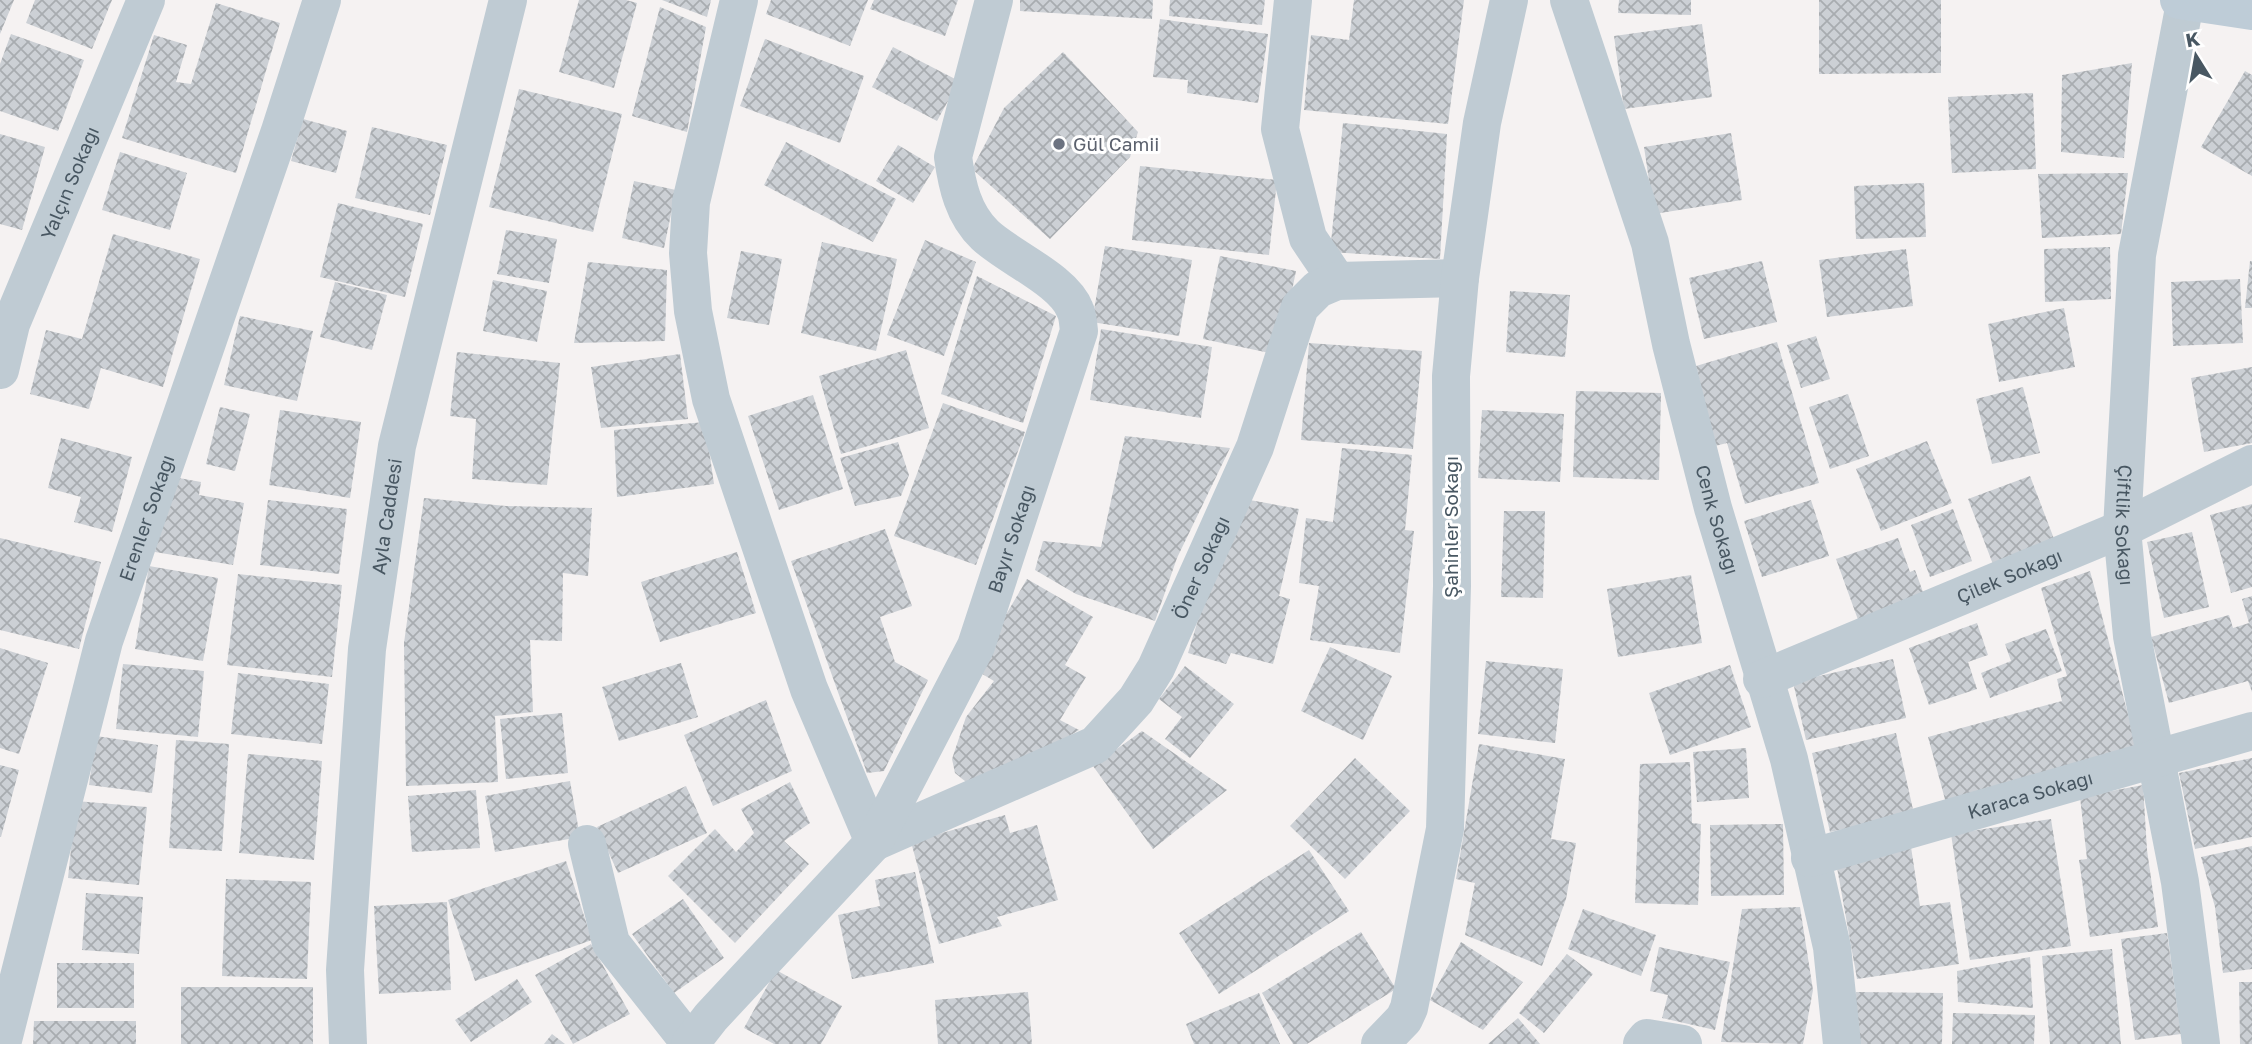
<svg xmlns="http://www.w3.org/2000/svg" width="2252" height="1044" viewBox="0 0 2252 1044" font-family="'Golos Text',sans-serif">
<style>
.building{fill:url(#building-cross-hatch)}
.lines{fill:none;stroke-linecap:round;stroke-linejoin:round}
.street{stroke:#bfcbd3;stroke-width:38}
.secondary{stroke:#beccd7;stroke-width:38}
.worship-dot{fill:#6b7280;stroke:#fff;stroke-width:2.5}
.labels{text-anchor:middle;stroke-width:6;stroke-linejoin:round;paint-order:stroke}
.worship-label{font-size:19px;fill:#5b616d;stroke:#fff;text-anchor:start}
.street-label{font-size:19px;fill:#485762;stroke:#fff}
</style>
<defs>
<pattern id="building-cross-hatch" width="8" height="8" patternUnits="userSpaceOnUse" patternTransform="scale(1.75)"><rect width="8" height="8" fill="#ccd0d5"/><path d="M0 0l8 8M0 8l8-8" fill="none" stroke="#a8acb0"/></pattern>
</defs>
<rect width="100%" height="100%" fill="#f5f2f2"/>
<path class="building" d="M0,0H14L0,34Z
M35,0H112L92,49L26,23Z
M579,0H626L637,3L614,88L559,72Z
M662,0H711L707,17Z
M771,0H868L850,46L766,14Z
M874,0H958L945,36L870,9Z
M1020,0H1153L1152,19L1020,11Z
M1170,0H1265L1262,25L1169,16Z
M1354,0H1464L1448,124L1304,110L1311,35L1349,40Z
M1619,0H1691V15L1618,13Z
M1819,0H1941V73L1819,74Z
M216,3L280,23L236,173L122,138L154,35L187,45L176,82L191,84Z
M660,7L706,27L687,132L632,116Z
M1160,19L1268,34L1258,103L1187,93L1188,80L1153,77Z
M1702,24L1712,97L1624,109L1614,36Z
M11,34L84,60L58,131L0,111V64Z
M765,39L864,76L840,143L740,106Z
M893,47L959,81L937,121L872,87Z
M1063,52L1138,132L1130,157L1050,239L972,169L1004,108Z
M2132,63L2124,158L2061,152L2062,75Z
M2245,71L2252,75V176L2201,147Z
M519,89L622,114L593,232L489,207Z
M2033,93L2036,169L1952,173L1948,97Z
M303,119L347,131L336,173L291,161Z
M1343,123L1447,134L1440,259L1330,252Z
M372,127L447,145L430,215L355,198Z
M1731,133L1742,200L1654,214L1644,147Z
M0,134L45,147L22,230L0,224Z
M786,142L896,199L873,242L764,185Z
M898,145L935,167L913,203L876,181Z
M120,152L187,173L170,230L102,210Z
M1140,166L1277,180L1269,255L1132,240Z
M2128,173L2121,234L2042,238L2038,174Z
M634,181L676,190L664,248L622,238Z
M1924,183L1926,237L1856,239L1854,186Z
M338,203L423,224L405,297L320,277Z
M506,230L557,239L549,283L497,274Z
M113,234L200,259L163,387L101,368L89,409L30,394L46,330L82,339Z
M925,240L976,262L944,356L887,335Z
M822,242L897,259L876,351L801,333Z
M1105,246L1192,260L1179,336L1092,322Z
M2110,247L2111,299L2045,302L2044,249Z
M1906,249L1913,306L1827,317L1819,260Z
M741,251L782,259L769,325L727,318Z
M1220,256L1296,271L1279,355L1203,339Z
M1762,261L1777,322L1704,339L1689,278Z
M2250,261H2252V308H2245Z
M588,262L667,270L665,341L574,343Z
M977,276L1056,316L1023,423L941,394Z
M2240,279L2243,343L2173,346L2171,282Z
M493,280L547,291L537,342L483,331Z
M335,282L387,295L372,350L320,337Z
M1510,291L1570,295L1565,357L1506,352Z
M2064,308L2075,367L1999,382L1988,324Z
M240,316L313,331L297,401L224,385Z
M1101,329L1212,347L1201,418L1090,400Z
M1816,336L1830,379L1801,388L1787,345Z
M1777,342L1819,483L1745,504L1727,443L1715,446L1696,366Z
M1309,343L1422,351L1413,449L1301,440Z
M906,350L929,428L841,454L819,376Z
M457,352L560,363L547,485L472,479L476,419L450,416Z
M680,354L688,419L601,428L591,367Z
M2252,367V443L2204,452L2191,378Z
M2023,387L2040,453L1992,464L1976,399Z
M1576,391L1661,393L1659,480L1573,477Z
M1848,394L1869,456L1830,469L1809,407Z
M813,395L843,489L779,510L748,416Z
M943,403L1025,432L976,565L894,536Z
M220,407L250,414L235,471L206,464Z
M280,410L361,422L350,498L269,485Z
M1482,410L1564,414L1560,482L1478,478Z
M705,422L714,484L617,497L614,430Z
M1125,436L1230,448L1177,558L1155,621L1076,594L1035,570L1043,541L1101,547Z
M61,438L132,457L112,532L74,522L81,497L48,488Z
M1927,441L1952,503L1881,531L1856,469Z
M898,442L909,475L901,496L855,506L840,458Z
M1342,448L1412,455L1405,530L1414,531L1400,653L1310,640L1319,586L1299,583L1306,518L1333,522Z
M168,476L201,482L199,495L244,503L233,565L155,552Z
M2030,476L2056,544L1994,567L1968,499Z
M424,498L506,506L592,508L588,576L563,573L562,641L530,640L533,712L495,716L498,782L406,786L404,643Z
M1244,499L1299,509L1279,596L1290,599L1273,664L1231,653L1226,664L1188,653L1211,577Z
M268,500L347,509L339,574L260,565Z
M1811,500L1829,556L1762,577L1744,521Z
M2252,504V587L2231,593L2210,515Z
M1953,509L1972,561L1930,577L1911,525Z
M1504,511H1545L1543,598L1501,597Z
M885,529L912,606L880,617L895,662L928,680L884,771L867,773L791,561Z
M2192,532L2209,607L2164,618L2147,542Z
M0,538L101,562L79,649L0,630Z
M1898,538L1910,572L1915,570L1927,603L1861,628L1836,559Z
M737,552L756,613L660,642L641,582Z
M149,566L218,578L203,661L135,649Z
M2090,571L2138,752L1946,803L1928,737L2062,701L2057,679L2067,676L2041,588Z
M238,574L342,585L332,677L227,665Z
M1691,575L1702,643L1618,657L1607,589Z
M1027,579L1093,617L1065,665L1086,677L1060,720L1079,730L1029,761L970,785L955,773L952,759L966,717L994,681L974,669Z
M2252,596V692L2248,681L2169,703L2151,637L2229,615L2233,628L2249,623L2242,599Z
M1977,623L1988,655L1968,662L1977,689L1929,705L1909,648Z
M2046,629L2062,671L1990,698L1981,673L2011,661L2005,644Z
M1330,647L1392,676L1363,740L1301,711Z
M0,648L48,663L19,754L0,748Z
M1893,659L1906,718L1806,740L1793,682Z
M1486,661L1563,669L1555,743L1478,734Z
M681,663L698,717L619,741L602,687Z
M123,664L204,671L198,737L116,729Z
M1730,665L1751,727L1670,755L1649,693Z
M1185,666L1234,704L1190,758L1165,739L1182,717L1159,699Z
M238,673L329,684L322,744L231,734Z
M766,700L792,771L713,806L684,735Z
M562,713L568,773L506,779L500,719Z
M1142,731L1227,790L1153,849L1093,766Z
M1896,733L1914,814L1830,832L1812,753Z
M96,736L158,745L152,793L89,785Z
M176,740L229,744L222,851L169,848Z
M1479,744L1565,759L1551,839L1576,843L1566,899L1542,966L1465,935L1475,883L1456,879Z
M1746,748L1749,798L1697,802L1693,752Z
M248,754L322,761L314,860L239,853Z
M1355,758L1410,811L1345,879L1290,826Z
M2252,758V837L2195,849L2179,773Z
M1690,762L1692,823L1701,824L1698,905L1635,903L1640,764Z
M0,765L19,770L1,837H0Z
M570,781L580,837L495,852L485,796Z
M790,782L810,823L784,841L809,864L735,943L668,876L715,829L736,852L754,833L741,809Z
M2143,785L2147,850L2158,927L2090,937L2079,860L2087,859L2080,797Z
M686,786L707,833L618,873L597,827Z
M476,790L480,848L412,852L408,796Z
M76,801L147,807L139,885L68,878Z
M1005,815L1010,833L1037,825L1058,900L997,917L1002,926L939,944L911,842Z
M2051,819L2071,946L1970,960L1951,834Z
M1783,824L1784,895L1711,896L1710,825Z
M2252,846V969L2223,973L2215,907L2201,857Z
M1911,847L1920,906L1950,902L1959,964L1857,979L1836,862Z
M1309,850L1349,911L1219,994L1179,933Z
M566,861L592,940L475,981L448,900Z
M915,872L934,963L852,979L838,915L880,906L875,880Z
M226,879L311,882L307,979L222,976Z
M86,893L143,897L139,954L82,950Z
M683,899L724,958L674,993L632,934Z
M447,902L451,990L379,994L374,906Z
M1800,907L1813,990L1803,1044L1721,1042L1742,909Z
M1583,909L1656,935L1641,976L1568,949Z
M1361,932L1396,989L1307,1044H1293L1262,993Z
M2167,933L2181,1034L2135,1040L2121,939Z
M1461,942L1523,982L1483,1030L1430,1000Z
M591,944L630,1014L573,1044L535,975Z
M1659,947L1730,962L1715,1030L1662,1018L1668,995L1650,991Z
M2112,949L2121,1044H2050L2042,956Z
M1567,954L1593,974L1544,1033L1519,1013Z
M2030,957L2033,1008L1958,1002L1957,971Z
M57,963H134V1008H57Z
M776,970L842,1006L821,1044H774L744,1028Z
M517,979L532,1002L471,1042L455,1020Z
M2239,982H2252V1044H2240Z
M181,987H313V1044H181Z
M1028,992L1032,1044H938L935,1000Z
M1856,992L1943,993L1942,1044H1856Z
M1259,993L1280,1044H1194L1186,1024Z
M1953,1013L2035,1015L2034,1044H1952Z
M1518,1018L1540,1044H1488Z
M34,1021H136V1044H33Z
M552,1034L565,1044H544Z"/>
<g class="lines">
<g class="street">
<path d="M739,0L691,202L688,253L693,311L711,399L809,689L874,842"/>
<path d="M1293,0L1280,129L1308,238L1337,281"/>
<path id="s1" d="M1569,0L1650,243L1671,344L1713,508L1789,759L1832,947L1842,1044"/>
<path id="s2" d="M2185,3L2137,255L2122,529L2132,636L2180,882L2201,1044"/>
<path id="s3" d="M0,370L11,324L146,0"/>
<path id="s4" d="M1762,679L2122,529L2252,464"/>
<path id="s5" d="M874,842L1095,745L1136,700L1156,668L1255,447L1300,307L1318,289L1337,281L1460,278"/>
<path d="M587,844L611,943L690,1043"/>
<path id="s6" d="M1810,858L2252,731"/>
<path id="s7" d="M2,1044L104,641L280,131L322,0"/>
<path id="s8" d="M348,1044L345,970L367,649L397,446L508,0"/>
<path id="s9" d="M690,1044L711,1017L874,842L976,646L1079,331C1078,324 1078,316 1075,310C1064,280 1008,257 985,235C963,214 957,185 953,157L994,0"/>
<path d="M1380,1044L1404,1019L1409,1008L1445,829L1452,586L1451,376L1460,278L1482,123L1509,0"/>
<path d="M1642,1044L1647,1038L1683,1044"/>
</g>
<path class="secondary" d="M2179,0L2252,11"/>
</g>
<circle class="worship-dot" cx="1059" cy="144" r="7"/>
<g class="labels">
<g class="worship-label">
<text x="1073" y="151">Gül Camii</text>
</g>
<g class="street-label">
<text dy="7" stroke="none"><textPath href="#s3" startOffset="200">Yalçın Sokağı</textPath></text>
<text dy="7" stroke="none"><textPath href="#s8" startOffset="530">Ayla Caddesi</textPath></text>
<text dy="7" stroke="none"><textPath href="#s7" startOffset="546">Erenler Sokağı</textPath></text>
<text dy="7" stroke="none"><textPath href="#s1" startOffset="541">Cenk Sokağı</textPath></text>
<text dy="7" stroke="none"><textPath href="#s2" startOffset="527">Çiftlik Sokağı</textPath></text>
<text transform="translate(1451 527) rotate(-90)" y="7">Şahinler Sokağı</text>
<text dy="7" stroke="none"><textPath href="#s9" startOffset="607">Bayır Sokağı</textPath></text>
<text dy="7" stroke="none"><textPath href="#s5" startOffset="450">Öner Sokağı</textPath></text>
<text dy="7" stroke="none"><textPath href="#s4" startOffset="268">Çilek Sokağı</textPath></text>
<text dy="7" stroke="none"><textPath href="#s6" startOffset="229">Karaca Sokağı</textPath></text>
</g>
</g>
<g transform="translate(2196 56) rotate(349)" stroke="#ffffff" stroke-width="5" paint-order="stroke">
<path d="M0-5L12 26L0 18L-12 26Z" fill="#485762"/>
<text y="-10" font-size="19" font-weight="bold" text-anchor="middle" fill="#485762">K</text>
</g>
</svg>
